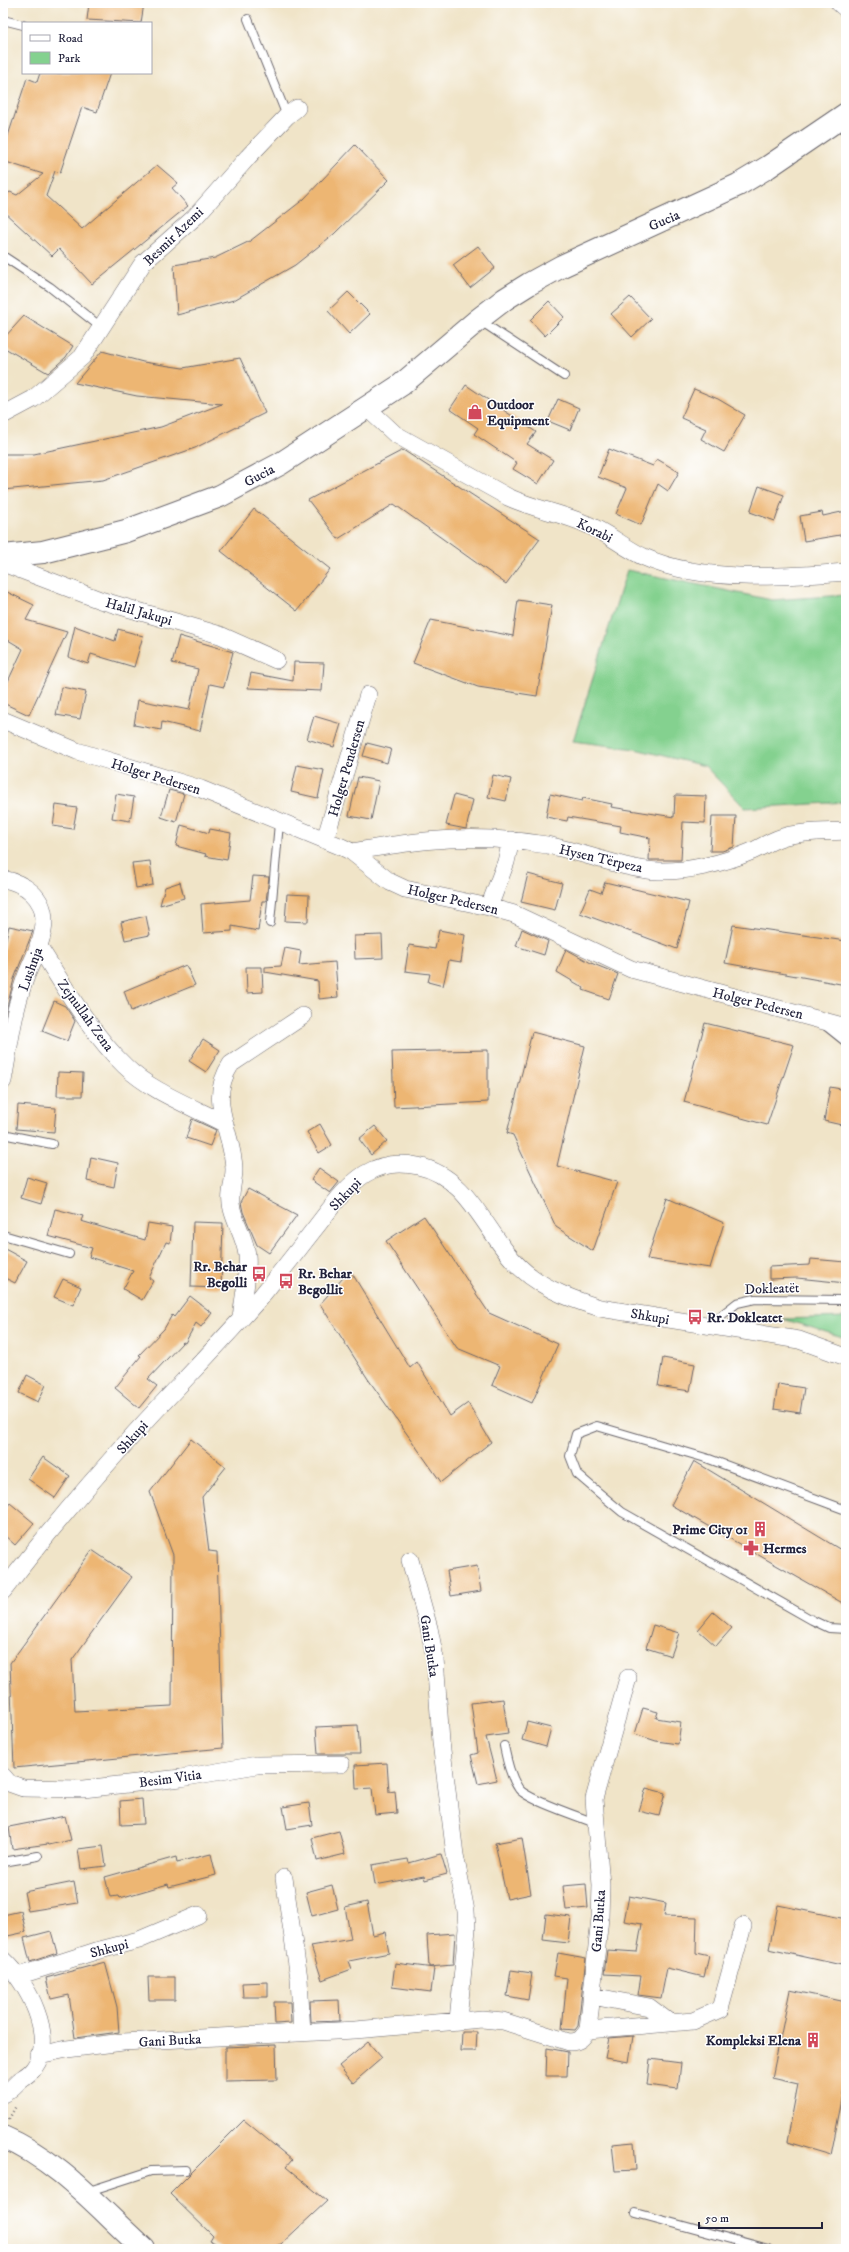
<svg xmlns="http://www.w3.org/2000/svg" width="849" height="2252" viewBox="0 0 849 2252" font-family="'IM FELL DW Pica',serif">
<style>
.green{fill:#84d18f;stroke:#537a65}
.building{fill:#edb673}
.lines{fill:none;stroke-linecap:round;stroke-linejoin:round}
.lane-casing{stroke:#6a666c;stroke-width:10}
.street-casing{stroke:#6a666c;stroke-width:18}
.secondary-casing{stroke:#6a666c;stroke-width:24}
.path{stroke:#6a666c;stroke-width:2.5;stroke-dasharray:1 3;stroke-linecap:butt}
.lane{stroke:#fff;stroke-width:8}
.street{stroke:#fff;stroke-width:17}
.secondary{stroke:#fff;stroke-width:22}
.labels{text-anchor:middle;stroke-width:3;stroke-linejoin:round;paint-order:stroke}
.street-label{font-size:14px;fill:#22223b;stroke:#fff}
.poi-label{font-size:14px;font-weight:bold;fill:#22223b;stroke:#fff;text-anchor:start}
</style>
<rect width="100%" height="100%" fill="#fff"/>
<filter id="ink" filterUnits="userSpaceOnUse"><feTurbulence type="fractalNoise" baseFrequency=".025" numOctaves="2"/><feDisplacementMap in="SourceGraphic" scale="8" xChannelSelector="R" yChannelSelector="G"/><feConvolveMatrix kernelMatrix="1 2 1 2 8 2 1 2 1" color-interpolation-filters="sRGB"/></filter>
<filter id="wash" filterUnits="userSpaceOnUse"><feTurbulence type="fractalNoise" baseFrequency=".012" numOctaves="4" result="noise"/><feDisplacementMap in="SourceGraphic" scale="16" xChannelSelector="R" yChannelSelector="G"/><feGaussianBlur stdDeviation="0.9" result="paint"/><feColorMatrix in="noise" values="0 0 0 0 0 0 0 0 0 0 0 0 0 0 0 0 0 1.4 0 .05"/><feComposite in="paint" operator="in"/></filter>
<g filter="url(#wash)">
<rect width="100%" height="100%" fill="#f0e4c8"/>
<path class="green" d="M627,570L772,600L846,595V802L745,808L705,766L635,749L573,741Z
M846,1317V1338L783,1319Z"/>
<g id="blocks">
<path class="building" d="M89,3H144L141,23L87,20Z
M40,73H110L97,112L82,107L60,173L55,171L46,196L82,229L157,165L178,183L172,188L188,206L92,284L59,249L52,256L3,211V197L10,192L17,195L43,174L3,161V151L27,78L37,82Z
M355,145L389,180L334,234L295,265L234,300L177,315L174,265L215,258L250,241L304,199Z
M478,246L495,268L470,288L453,265Z
M348,292L370,314L349,334L328,311Z
M630,297L651,319L632,337L611,314Z
M549,301L564,317L545,336L530,320Z
M24,316L73,346L66,357L48,373L3,347V339Z
M102,351L143,362L183,368L240,358L265,413L195,448L103,480L3,490V454H34L161,427L222,404L137,396L75,383Z
M466,385L536,432L527,444L553,460L538,484L513,469L517,463L474,434L478,428L450,409Z
M694,389L718,399L745,415L724,452L701,439L706,429L681,418Z
M558,399L579,408L570,430L548,421Z
M609,449L653,466L657,459L679,472L668,491L658,484L641,525L616,514L627,488L598,477Z
M403,450L540,539L506,584L394,504L338,539L308,500Z
M759,486L784,495L775,521L750,512Z
M254,509L330,569L297,611L221,551Z
M846,511V534L804,541L800,516L822,512L823,516Z
M3,590L34,605L26,620L67,632L29,715L3,703V692L23,649L3,637Z
M518,600L552,605L537,696L478,687L413,663L431,620L513,636Z
M75,626L115,641L118,629L143,636L134,667L91,654L88,664L68,657Z
M179,636L233,652L224,687L210,684L200,731L162,722L161,730L134,725L138,700L189,710L198,669L172,663Z
M294,662L324,663L322,691L248,688L251,673L293,681Z
M62,687L86,692L80,719L56,715Z
M314,716L341,724L334,747L307,739Z
M367,743L391,749L387,763L363,756Z
M297,765L324,770L318,798L291,792Z
M493,775L511,779L506,801L488,797Z
M358,777L379,781L371,820L349,816Z
M169,790L184,794L176,822L161,817Z
M116,794L134,797L130,821L112,818Z
M550,794L582,801L583,798L612,804L611,807L674,817L675,795L706,796L705,823L683,822L681,860H649L650,838L620,832L621,826L568,817L567,821L546,817Z
M454,795L473,800L466,829L446,825Z
M56,805L77,808L73,829L53,826Z
M712,816H736L734,847L722,851H710Z
M181,825L209,833L210,829L231,833L227,860L205,856L206,854L176,846Z
M150,861L153,885L136,888L132,863Z
M528,874L562,883L555,910L521,902Z
M253,876L269,877L266,901H262L258,931L232,926V931L203,933L201,904L250,900Z
M180,882L184,898L160,905L165,887Z
M605,882L689,902L677,949L580,913L590,889L601,893Z
M287,894L309,895L308,922L285,921Z
M146,916L150,935L125,940L121,922Z
M733,925L846,941V985L725,963Z
M9,926L33,931L14,979L3,1023V951Z
M522,929L548,941L544,955L516,946Z
M439,930L465,935L461,962L449,960L443,986L428,982L430,974L405,971L409,945L435,949Z
M382,935L383,958L355,959L354,936Z
M285,948L301,951L299,965L335,962L338,997L319,999L318,981L265,972V967L281,966Z
M566,949L591,963L618,974L609,999L583,990L584,988L557,972Z
M186,965L195,985L131,1011L124,991Z
M246,967H262L263,992L247,993Z
M54,1001L65,1006L75,1021L67,1041L42,1031Z
M705,1023L794,1045L767,1125L684,1102Z
M532,1032L585,1046L557,1166L617,1182L593,1251L556,1227L513,1135L507,1133Z
M203,1039L220,1050L206,1072L189,1061Z
M488,1050V1102L394,1107L392,1052Z
M58,1072L83,1073L82,1096H57Z
M830,1087L846,1090V1126L824,1121Z
M18,1105L56,1108L54,1132L16,1129Z
M192,1119L216,1130L210,1146L186,1138Z
M320,1124L332,1145L319,1153L307,1132Z
M375,1126L387,1141L371,1155L359,1139Z
M91,1157L118,1163L114,1187L87,1181Z
M319,1168L339,1182L330,1193L311,1180Z
M27,1177L47,1183L41,1204L21,1198Z
M248,1189L297,1215L269,1253L257,1245L243,1212L241,1202Z
M667,1198L724,1223L710,1268L647,1259Z
M55,1209L83,1216L81,1221L145,1240L148,1223L172,1227L170,1243L166,1242L149,1278L153,1281L142,1300L123,1289L133,1271L89,1257L92,1248L48,1236Z
M424,1216L489,1313L558,1344L532,1403L492,1385L500,1366L457,1348L386,1241Z
M193,1222L223,1223L221,1288L191,1287Z
M3,1248L27,1261L15,1283L3,1277Z
M811,1259L846,1262V1283L797,1278L769,1279V1267L810,1265Z
M350,1270L410,1368L417,1362L450,1416L468,1403L491,1442L441,1482L368,1379L320,1304Z
M63,1279L81,1287L73,1305L54,1297Z
M190,1296L212,1313L201,1327L196,1323L185,1343L183,1342L148,1379L157,1386L139,1408L115,1388L141,1356L139,1355L164,1329L172,1315L174,1317Z
M663,1358L695,1364L690,1391L658,1386Z
M27,1375L46,1385L38,1402L19,1393Z
M778,1384L804,1388L800,1413L774,1409Z
M191,1439L226,1467L202,1497L209,1551L217,1552L223,1748L14,1768L10,1663L92,1550L132,1577L72,1660L75,1711L172,1706L173,1555L150,1492Z
M43,1457L70,1476L55,1498L28,1479Z
M694,1461L846,1553V1605L671,1505Z
M10,1503L34,1523L15,1545L3,1534V1512Z
M477,1566L481,1591L451,1596L447,1571Z
M713,1612L732,1628L716,1646L698,1630Z
M653,1625L679,1633L671,1656L646,1648Z
M503,1699L508,1734L486,1737L497,1780L478,1784L471,1755L478,1753L471,1703Z
M643,1708L658,1712L656,1718L681,1722L678,1744L656,1741L635,1734Z
M527,1722L551,1728L546,1747L522,1740Z
M358,1725L360,1754H318L316,1727Z
M387,1763L389,1792L395,1791L397,1813L375,1815L372,1788L356,1789L355,1765Z
M646,1788L665,1793L659,1816L639,1811Z
M142,1799L144,1824L121,1825L120,1801Z
M309,1803L312,1825L287,1829L283,1807Z
M65,1816L71,1840L49,1845L48,1844L12,1849L9,1827Z
M339,1831L345,1854L317,1861L312,1838Z
M522,1838L531,1894L507,1899L495,1843Z
M103,1846L106,1866L81,1869L78,1849Z
M211,1854L216,1875L169,1887L168,1884L120,1898L119,1896L110,1897L105,1877L176,1857L177,1862Z
M441,1854L447,1874L425,1880L424,1876L375,1885L372,1865L408,1859L409,1863Z
M74,1882L78,1903L28,1911L24,1892Z
M586,1884L588,1908L566,1910L563,1886Z
M332,1885L338,1909L312,1916L306,1892Z
M629,1896L666,1903L664,1916L697,1917L696,1953L709,1956L704,1977L667,1968L661,1998L638,1995L641,1976L604,1974L607,1950L637,1952L642,1924L624,1921Z
M367,1902L373,1935L385,1932L389,1953L349,1961L352,1969L322,1980L311,1946L351,1939L345,1907Z
M778,1905L846,1919V1966L769,1949Z
M21,1911L26,1932L3,1937V1915Z
M546,1914L571,1917L568,1943L543,1940Z
M51,1931L57,1953L30,1962L24,1938Z
M455,1933L453,1965L429,1967L427,1935Z
M558,1953L586,1958L578,2026L575,2030L562,2029L567,1978L554,1976Z
M105,1962L117,2007L119,2032L75,2038L69,1995L51,1999L46,1978Z
M395,1963L434,1968L431,1992L392,1987Z
M511,1970L532,1973L528,2000L507,1996Z
M148,1977H175V2000H149Z
M268,1982V1997H243L242,1983Z
M790,1990L846,2002V2079L831,2155L787,2142L798,2084L772,2078Z
M339,2000L340,2021L311,2022L310,2001Z
M274,2002H290L291,2023L275,2024Z
M462,2032H477L476,2051H461Z
M633,2036L629,2062L605,2058L609,2038Z
M368,2042L382,2058L353,2083L339,2066Z
M276,2045L277,2080L225,2081V2047Z
M547,2048L568,2052L567,2076H546Z
M650,2059L681,2063L678,2089L647,2085Z
M244,2120L292,2160L286,2167L327,2201L281,2244L267,2249H226L210,2241L213,2236L170,2194Z
M634,2142L636,2170L615,2171L612,2144Z"/>
</g>
</g>
<g filter="url(#ink)">
<use href="#blocks" fill-opacity="0" stroke="#6a666c" stroke-width="1"/>
<g class="lines">
<g class="lane-casing">
<path id="lane" d="M248,19L287,116
M3,20L23,25
M3,256L50,287L102,328
M479,320L564,376
M270,923L279,823
M826,1026L846,1042
M3,1134L52,1144
M3,1235L69,1254
M709,1325L737,1303L755,1299L846,1300
M846,1510L709,1459L597,1426L576,1434L570,1456L577,1474L598,1492L622,1512L812,1620L829,1628L846,1629
M504,1746C507,1760 510,1776 519,1789C528,1800 580,1817 595,1823
M3,1862L38,1856
M86,2192L151,2171L186,2170
M636,2213L768,2249"/>
</g>
<g class="street-casing">
<path id="street" d="M839,3L846,9
M367,408L395,434L508,497C534,509 561,513 586,524C607,532 624,548 644,557C701,583 785,577 846,572
M3,415L33,399L82,357L143,263L195,217L248,157L287,116L297,108
M3,563L100,600L220,635L276,660
M3,720L77,751L201,789L342,847L352,852L390,882L405,889L489,907L514,914L631,969L846,1027
M325,840L368,695
M352,852C421,839 477,833 547,845C583,852 622,869 659,871C687,872 724,863 750,852C762,847 773,839 786,836C806,831 826,832 846,831
M3,879C24,883 44,896 44,921C44,942 30,963 24,982C13,1014 9,1048 3,1081
M489,907L506,862L511,840
M38,945C63,984 92,1035 125,1066C150,1091 193,1107 225,1124
M241,1319C243,1298 249,1275 247,1255C245,1238 236,1225 232,1209C228,1195 234,1183 234,1169C233,1130 206,1102 231,1064L303,1016
M410,1560L429,1628L435,1658L441,1742L455,1855L466,1911L467,1929L458,2020
M3,1591C44,1537 88,1485 134,1434C175,1389 218,1346 258,1300C278,1276 297,1251 316,1227C331,1208 345,1187 365,1174C381,1164 400,1162 418,1166C466,1176 483,1226 512,1259C535,1286 568,1298 600,1308L799,1340L846,1357
M3,1776L9,1783L23,1788L83,1789L181,1778L257,1765L341,1764
M284,1878L299,1978L302,2033
M3,1960C27,1982 57,2037 34,2068C31,2073 24,2077 20,2080C15,2085 10,2091 3,2094
M18,1976L96,1951L139,1940L198,1915
M592,1996L649,2007L670,2023
M588,2030L693,2021L720,2009L743,1926
M39,2055L67,2049L123,2042L355,2030L482,2019L503,2021L569,2042C580,2042 582,2038 588,2030L600,1918L601,1885L594,1799L628,1678"/>
</g>
<g class="secondary-casing">
<path id="secondary" d="M3,556L43,552L126,531L220,496L280,464L401,385L479,319L505,299L529,284L562,266L738,185L768,167L846,114
M3,2137C60,2161 99,2209 144,2249"/>
</g>
<path class="path" d="M9,2119L16,2106
M3,2246L10,2249"/>
<use href="#lane" class="lane"/>
<use href="#street" class="street"/>
<use href="#secondary" class="secondary"/>
</g>
</g>
<defs>
<g id="shop-bare" transform="scale(1.2)"><path d="M-5-2.5h2.3a2.7 3.5 0 0 1 5.4 0H5L5.5 6h-11ZM-1.5-2.5h3a1.5 2.3 0 0 0-3 0Z" fill="#d1495b" stroke="#fff" stroke-width="2.5" paint-order="stroke"/></g>
<g id="bus-bare" transform="scale(1.2)"><path d="M-5-6H5V4H4V6H2V4H-2V6H-4V4H-5ZM-3.5-4V0h7V-4ZM-3.5 1.2v1.5H-2V1.2ZM2 1.2v1.5H3.5V1.2Z" fill="#d1495b" stroke="#fff" stroke-width="2.5" paint-order="stroke"/></g>
<g id="building-bare" transform="scale(1.2)"><path d="M-4-6H4V6H1V3H-1V6H-4ZM-2.5-4.3h1.7v1.8h-1.7ZM.8-4.3h1.7v1.8H.8ZM-2.5-1h1.7V.8h-1.7ZM.8-1h1.7V.8H.8Z" fill="#d1495b" stroke="#fff" stroke-width="2.5" paint-order="stroke"/></g>
<g id="pharmacy-bare" transform="scale(1.2)"><path d="M-2-6h4v4h4v4h-4v4h-4v-4h-4v-4h4Z" fill="#d1495b" stroke="#fff" stroke-width="2.5" paint-order="stroke"/></g>
</defs>
<g fill-rule="evenodd">
<use href="#shop-bare" x="475" y="412"/>
<use href="#bus-bare" x="259" y="1274"/>
<use href="#bus-bare" x="286" y="1281"/>
<use href="#bus-bare" x="695" y="1317"/>
<use href="#building-bare" x="760" y="1529"/>
<use href="#pharmacy-bare" x="751" y="1548"/>
<use href="#building-bare" x="813" y="2040"/>
</g>
<g class="labels">
<g class="street-label">
<text transform="translate(664 220) rotate(-24)" y="5">Gucia</text>
<text transform="translate(173 236) rotate(-44)" y="5">Besmir Azemi</text>
<text transform="translate(259 475) rotate(-28)" y="5">Gucia</text>
<text transform="translate(595 530) rotate(26)" y="5">Korabi</text>
<text transform="translate(139 611) rotate(16)" y="5">Halil Jakupi</text>
<text transform="translate(346 768) rotate(-74)" y="5">Holger Pendersen</text>
<text transform="translate(156 776) rotate(17)" y="5">Holger Pedersen</text>
<text transform="translate(601 858) rotate(13)" y="5">Hysen Tërpeza</text>
<text transform="translate(453 899) rotate(13)" y="5">Holger Pedersen</text>
<text transform="translate(30 969) rotate(-70)" y="5">Lushnja</text>
<text transform="translate(758 1003) rotate(14)" y="5">Holger Pedersen</text>
<text transform="translate(86 1015) rotate(54)" y="5">Zejnullah Zena</text>
<text transform="translate(345 1194) rotate(-46)" y="5">Shkupi</text>
<text transform="translate(772 1288) rotate(-2)" y="5">Dokleatët</text>
<text transform="translate(650 1316) rotate(10)" y="5">Shkupi</text>
<text transform="translate(132 1437) rotate(-48)" y="5">Shkupi</text>
<text transform="translate(430 1646) rotate(81)" y="5">Gani Butka</text>
<text transform="translate(170 1778) rotate(-8)" y="5">Besim Vitia</text>
<text transform="translate(598 1921) rotate(-86)" y="5">Gani Butka</text>
<text transform="translate(109 1948) rotate(-15)" y="5">Shkupi</text>
<text transform="translate(170 2040) rotate(-3)" y="5">Gani Butka</text>
</g>
<g class="poi-label">
<text x="487" y="409">Outdoor<tspan x="487" dy="16">Equipment</tspan></text>
<text x="247" y="1271" text-anchor="end">Rr. Behar<tspan x="247" dy="16">Begolli</tspan></text>
<text x="298" y="1278">Rr. Behar<tspan x="298" dy="16">Begollit</tspan></text>
<text x="707" y="1322">Rr. Dokleatet</text>
<text x="748" y="1534" text-anchor="end">Prime City 01</text>
<text x="763" y="1553">Hermes</text>
<text x="801" y="2045" text-anchor="end">Kompleksi Elena</text>
</g>
</g>
<rect width="849" height="2252" fill="none" stroke="#fff" stroke-width="16"/>
<rect x="22" y="22" width="130" height="52" fill="#ffffff" stroke="#a7a7b1"/>
<rect x="30" y="35" width="20" height="6" fill="#ffffff" stroke="#a7a7b1"/>
<text x="58" y="42" font-size="12" fill="#22223b">Road</text>
<rect x="30" y="52" width="20" height="12" fill="#84d18f" stroke="#a7a7b1"/>
<text x="58" y="62" font-size="12" fill="#22223b">Park</text>
<path d="M699 2222v6h123v-6" fill="none" stroke="#22223b" stroke-width="2"/>
<text x="705" y="2222" font-size="12" fill="#22223b" stroke="#ffffff" stroke-width="3" paint-order="stroke">50 m</text>
</svg>
